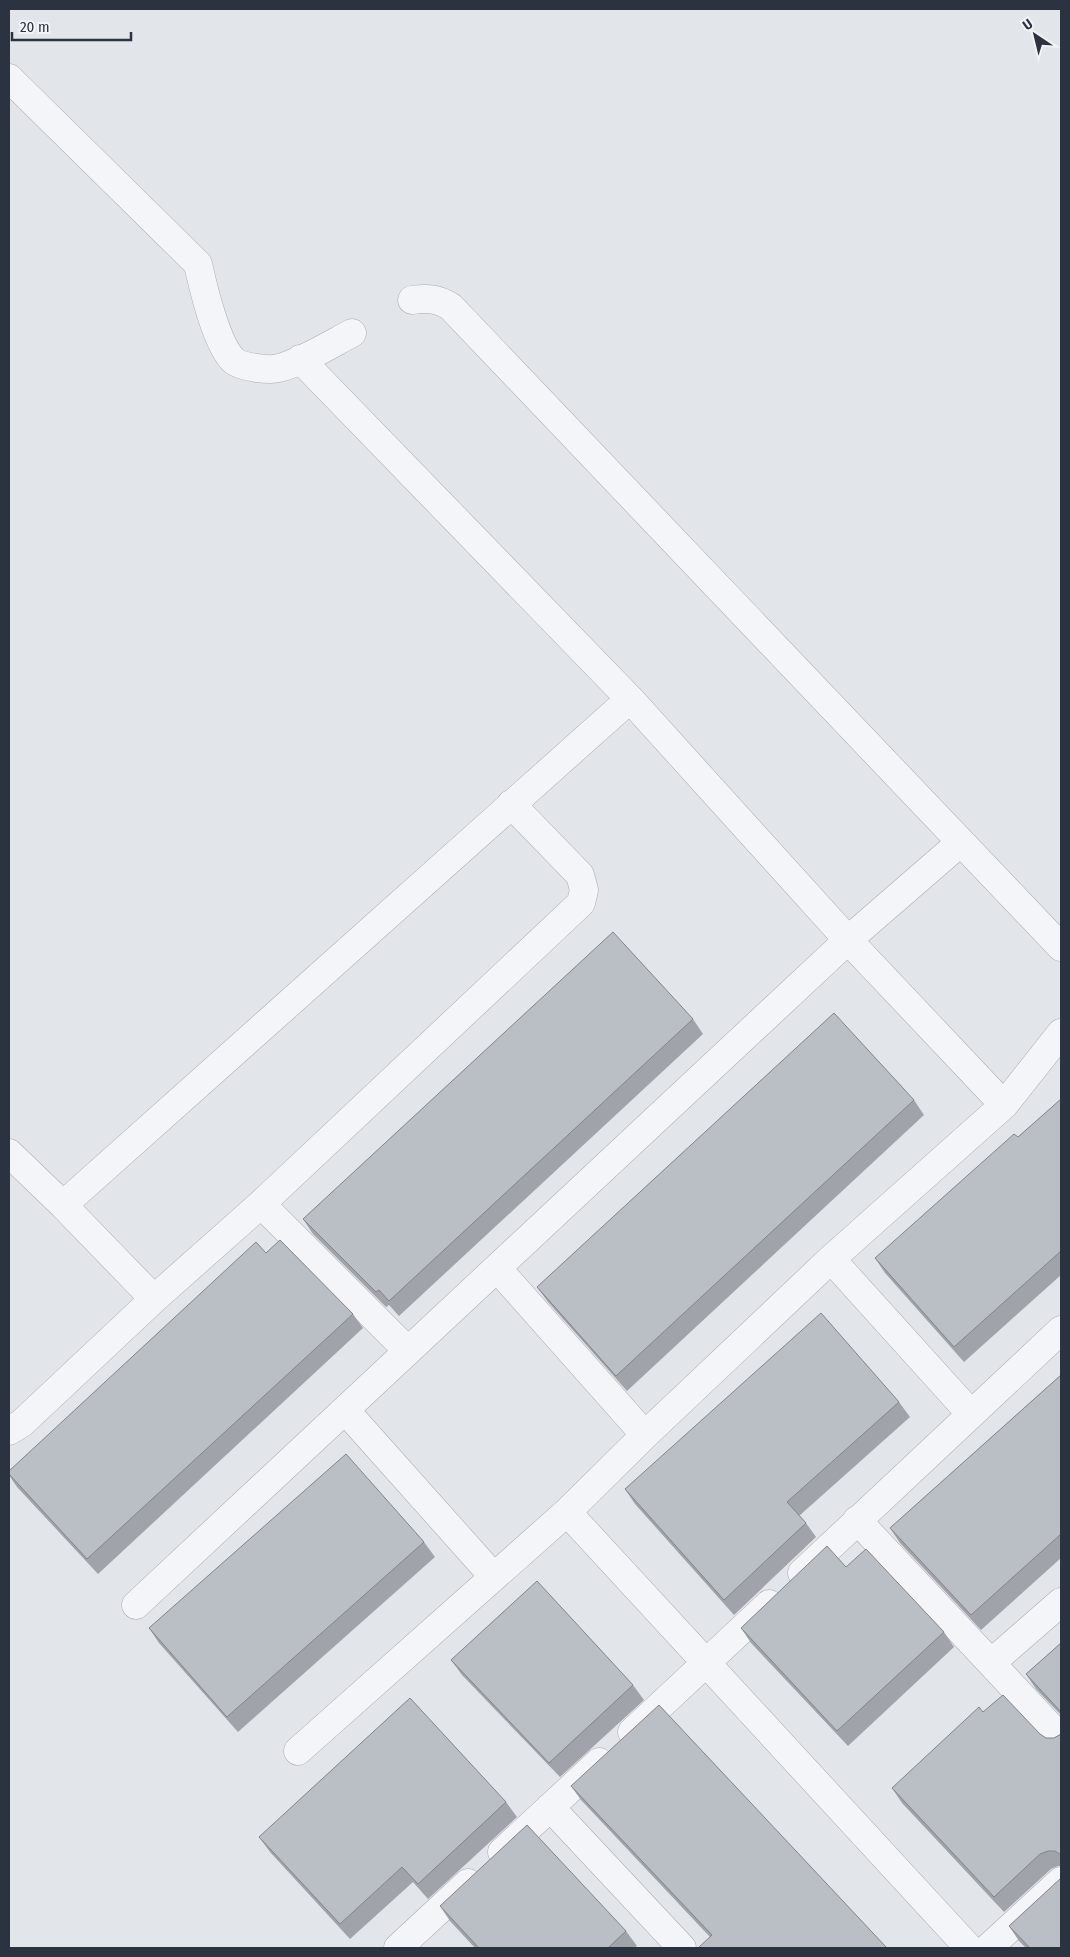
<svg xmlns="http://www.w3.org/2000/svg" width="1070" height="1957" viewBox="0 0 1070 1957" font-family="'Fira Sans Condensed',sans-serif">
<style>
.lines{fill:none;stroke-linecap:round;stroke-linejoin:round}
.street-casing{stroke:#a7acb3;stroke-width:29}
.street{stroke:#f4f5f8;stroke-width:28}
.wall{fill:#a0a3a9}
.building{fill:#babec5;stroke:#82858a}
</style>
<rect width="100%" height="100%" fill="#e2e5e9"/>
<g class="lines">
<g class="street-casing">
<path id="street" d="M9,78L198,264C203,287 217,346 234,361C242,367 270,371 279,368C302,362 331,344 352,333
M412,300C427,298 437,298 451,307L1061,947
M300,359L630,699L848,940L1004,1105
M9,1153L63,1205L154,1299
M261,1204L408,1351
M63,1205L630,699
M831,1259L971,1414
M497,1268L645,1435
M345,1410L493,1576
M9,1431L22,1423L154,1299L261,1204L581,903L584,890L580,875L511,804
M567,1512L969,1948
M857,1520L1061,1738
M802,1573L1061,1330
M136,1605L848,940L961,842
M991,1663L1061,1602
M632,1732L769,1604
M298,1751L567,1512L645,1435L831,1259L1004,1105L1061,1033
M550,1807L682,1948
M502,1852L599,1762
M398,1948L468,1883
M988,1948L1061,1881"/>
</g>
<use href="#street" class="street"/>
</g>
<path class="wall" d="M693,1019L703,1034L399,1316L389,1305L386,1307L313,1234L303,1219Z
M1061,1099V1275L964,1362L885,1273L875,1258L1018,1137Z
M914,1100L924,1115L627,1391L548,1302L537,1287Z
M266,1253L353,1314L363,1328L98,1574L17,1487L9,1475V1471Z
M1061,1375V1558L981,1630L900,1543L890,1528Z
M899,1402L910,1417L799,1516L806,1523L816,1537L734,1615L635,1504L625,1489Z
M424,1542L435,1557L238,1732L159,1643L149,1628Z
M846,1567L944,1632L954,1647L848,1746L751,1643L741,1628Z
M1061,1643V1715L1036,1689L1026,1674Z
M451,1660L633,1685L644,1700L560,1777L462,1675Z
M983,1712L1040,1734L1046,1738H1054L1061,1734V1866H1058L1051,1869L1004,1912L902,1803L892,1788Z
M571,1786L887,1948L710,1937L581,1800Z
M506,1802L517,1817L428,1899L413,1882L350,1939L270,1852L259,1837Z
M440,1906L626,1931L637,1946L634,1948H475L450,1921Z
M1009,1926L1061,1948H1026L1019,1941Z"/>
<path class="building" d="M613,932L693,1019L389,1301L379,1290L376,1292L303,1219Z
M834,1013L914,1100L616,1376L537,1287Z
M1061,1099V1251L954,1347L875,1258L1014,1134L1018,1137Z
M280,1240L353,1314L87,1559L9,1474V1471L256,1242L266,1253Z
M821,1313L899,1402L787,1502L806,1523L724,1600L625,1489Z
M1061,1375V1534L971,1615L890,1528Z
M346,1454L424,1542L227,1717L149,1628Z
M827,1546L846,1567L866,1549L944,1632L837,1731L741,1628Z
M537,1581L633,1685L549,1763L451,1660Z
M1061,1643V1712L1026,1674Z
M1003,1695L1040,1734L1046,1738H1054L1061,1734V1855L1055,1851H1048L1040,1854L994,1897L892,1788L979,1707L983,1712Z
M410,1698L506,1802L418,1884L402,1867L340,1924L259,1837Z
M659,1705L887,1948H698L712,1935L571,1786Z
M527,1825L626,1931L608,1948H479L440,1906Z
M1061,1878V1948H1030L1009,1926Z"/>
<rect width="1070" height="1957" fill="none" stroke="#2b3240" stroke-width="20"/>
<g transform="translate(1035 35) rotate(325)" stroke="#f1f3f7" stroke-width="4" paint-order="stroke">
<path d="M0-4L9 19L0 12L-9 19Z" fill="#2b3240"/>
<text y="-8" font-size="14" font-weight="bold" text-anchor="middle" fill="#2b3240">U</text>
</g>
<path d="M12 32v8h119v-8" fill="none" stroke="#2b3240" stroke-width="2.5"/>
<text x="20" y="32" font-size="15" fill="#2b3240" stroke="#f1f3f7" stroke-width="4" paint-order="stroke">20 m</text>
</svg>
